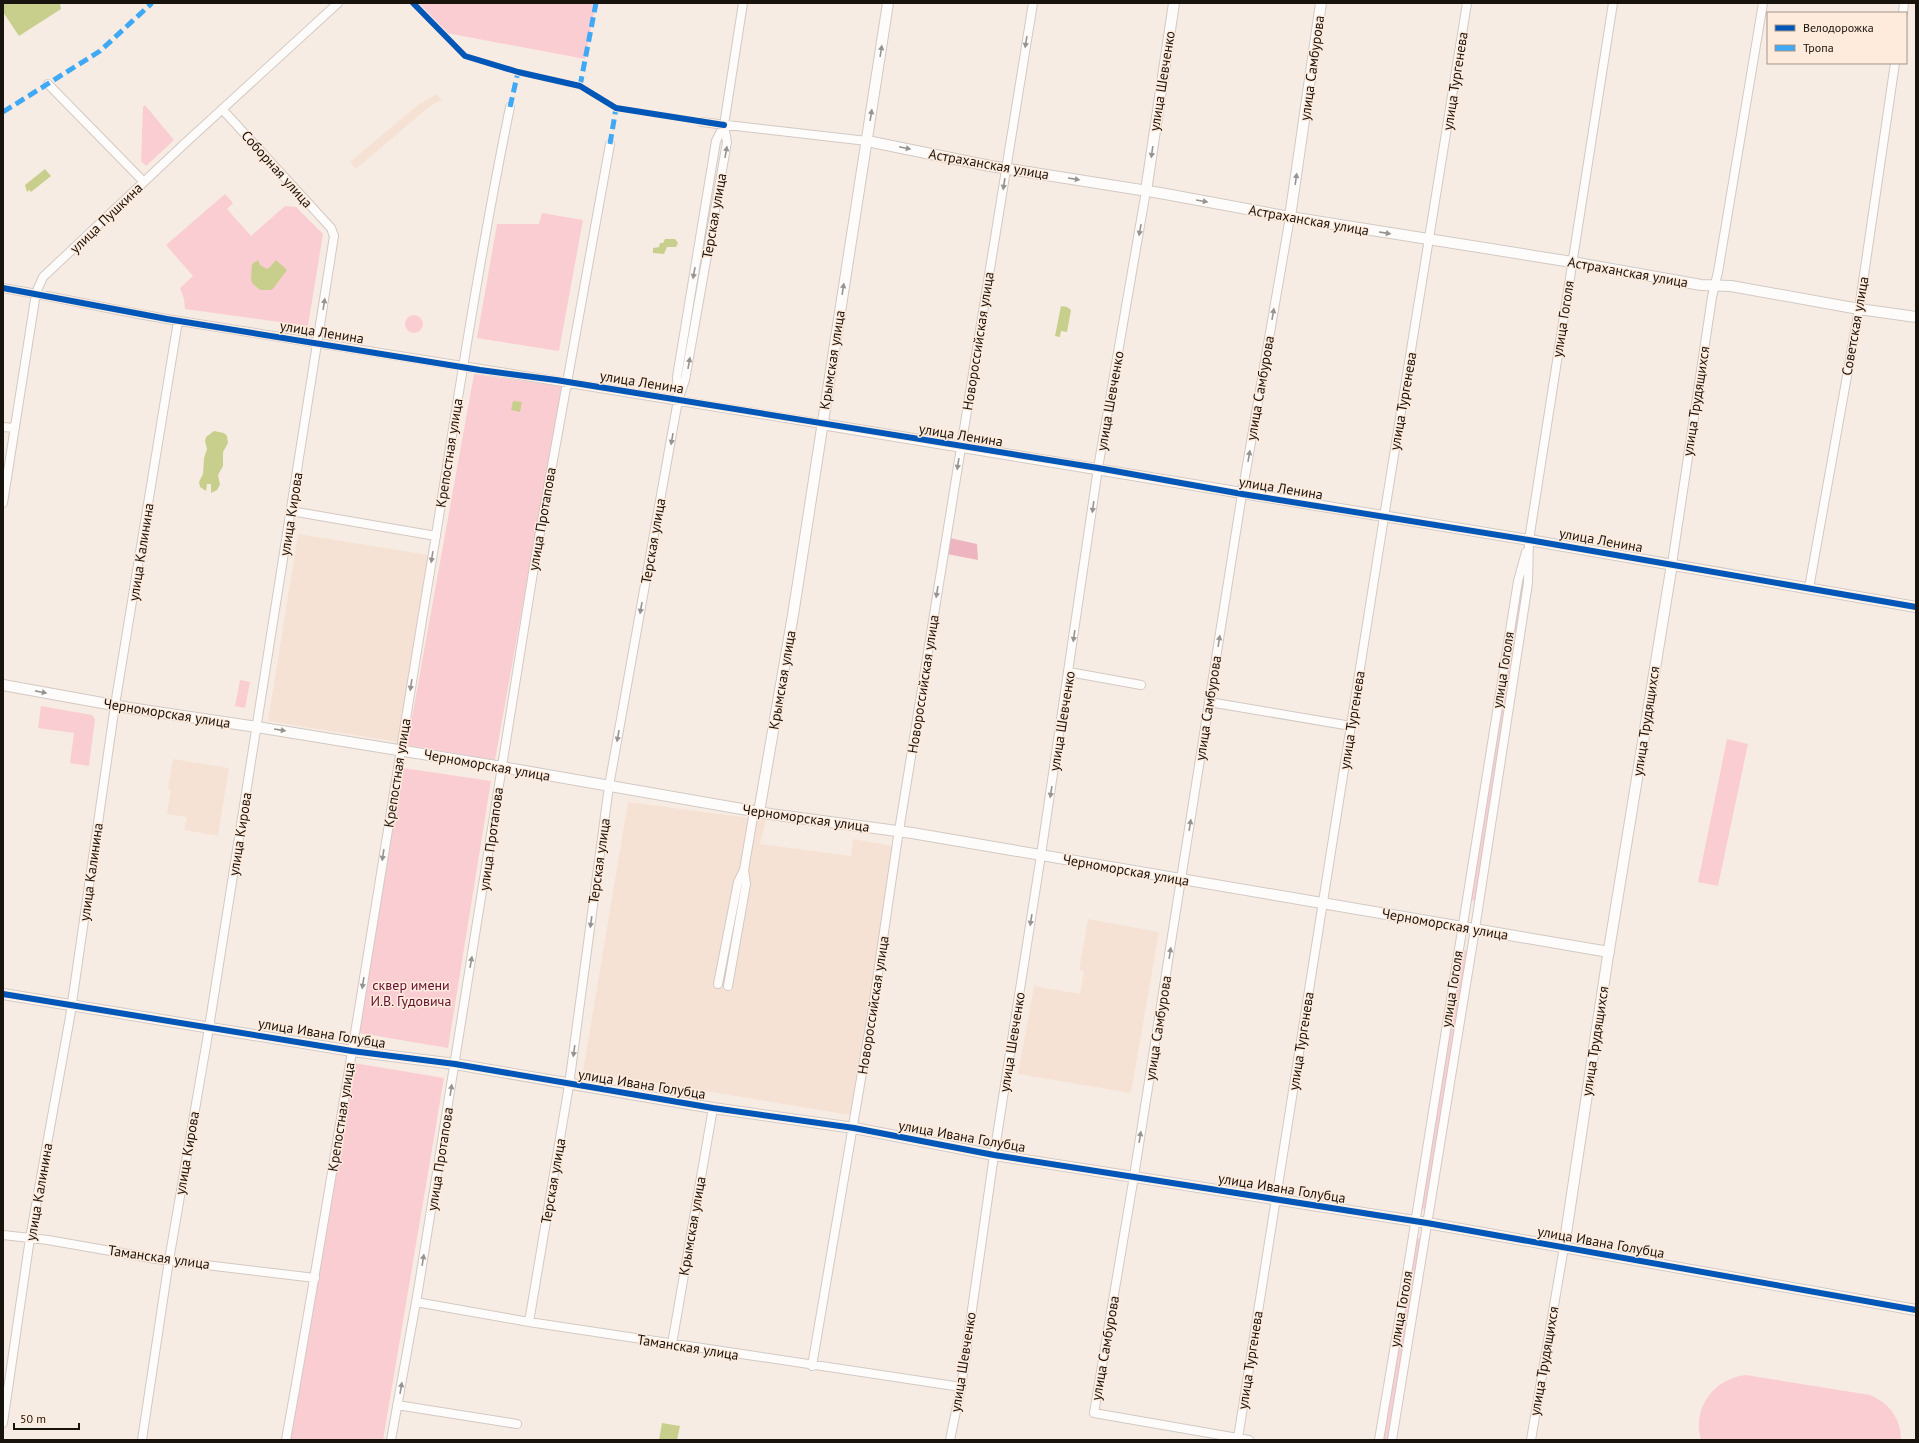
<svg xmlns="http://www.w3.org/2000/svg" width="1919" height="1443" viewBox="0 0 1919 1443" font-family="'PT Sans',sans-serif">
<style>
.built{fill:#f6e2d4}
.green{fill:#facdd3}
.forest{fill:#eeb5c0}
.water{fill:#c8cf8d}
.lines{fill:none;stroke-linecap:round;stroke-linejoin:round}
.minor-casing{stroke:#d2c9c3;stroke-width:10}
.tertiary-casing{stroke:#d2c9c3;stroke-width:12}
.minor{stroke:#fefcfb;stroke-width:8}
.tertiary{stroke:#fefcfb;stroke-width:10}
.quiet{stroke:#3fa9f5;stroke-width:5;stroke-dasharray:10 5;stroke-linecap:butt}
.cycleway-casing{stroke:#ffebdc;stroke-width:8}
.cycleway{stroke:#0057b8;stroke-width:6}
.oneway{fill:#979390}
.labels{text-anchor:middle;stroke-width:3;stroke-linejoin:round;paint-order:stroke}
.street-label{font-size:14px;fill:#19130d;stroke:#ffebdc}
.park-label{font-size:14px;fill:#620e30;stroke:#ffebdc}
</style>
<rect width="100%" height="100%" fill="#f7ece4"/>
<path class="built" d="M437,94L442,100L430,106L356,169L353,166L350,162L419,104Z
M298,534L429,555L398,742L268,721Z
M173,759L229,768L218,836L184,830L187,817L167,814L171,789H168Z
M628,802L766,820L760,844L851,856L853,839L894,846L850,1115L583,1071Z
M1088,919L1159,932L1131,1093L1018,1074L1034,986L1080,994L1084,971L1079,970Z"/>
<path class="green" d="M413,3H596L585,59L441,32Z
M145,105L174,140L146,166L141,161L143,107Z
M225,194L233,203L227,209L251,236L285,206L296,207L323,234L308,326L185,309L184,299L180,288L193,276L166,245Z
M542,213L583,220L559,351L477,338L497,224H539Z
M405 324a9 9 0 1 1 18 0a9 9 0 1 1-18 0Z
M474,374L562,386L495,760L407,745Z
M1520,580H1527L1477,901L1469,900Z
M240,680L250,682L245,708L235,706Z
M41,706L92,715L95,719L89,766L70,763L74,733L38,728Z
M1727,739L1748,744L1718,886L1698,882Z
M403,768L491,781L448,1048L359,1033Z
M1461,950L1469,951L1428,1210L1420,1209Z
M354,1063L444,1078L383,1440H289Z
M1416,1238L1423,1239L1389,1440H1381Z
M1746,1375L1870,1395C1889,1403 1901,1418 1901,1440H1701C1692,1408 1713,1379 1746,1375Z"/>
<path class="forest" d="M950,538L977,544L978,560L947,554Z"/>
<path class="water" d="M3,3H60L61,9L19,36L3,12Z
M45,169L51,176L31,192L29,190L27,192L25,185Z
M665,239H675L678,243L676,247H667L664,254L653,253V248L659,247L660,243H663Z
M258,260L260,265L267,269L270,267L276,260L287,270L272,290H260L252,283L251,279L252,264Z
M1061,306L1067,307L1071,310L1067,332L1061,331L1060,337L1055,336Z
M513,401L522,402L520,412L511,410Z
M214,431L224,433L227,436L228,443L223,452V466L218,475L220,485L217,490L211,493V484H207L206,491L200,487L199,482L203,474L204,458L207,449L205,441L206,437Z
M662,1423L680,1426L677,1440H659Z"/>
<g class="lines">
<g class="minor-casing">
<path id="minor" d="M1903,13L1904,3
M48,84L144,182
M701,122L867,141
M3,288C58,297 112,310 167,319C385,354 604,388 822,424
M678,398L677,377L716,141L724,125L743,3
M3,427L15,428
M3,503L36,293L43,277L182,146L338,3
M291,511L436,536
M1672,564L1712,297L1718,272L1763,3
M1809,588L1859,309L1895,63
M1069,672L1141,685
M1209,702L1351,726
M718,984L738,882L744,870L754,811
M728,986L746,884L744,870
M3,1235L48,1240L156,1259L315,1278
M416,1302L529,1322L961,1387
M529,1322L569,1085L609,786L678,400L685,380L727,142L724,125
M672,1344L713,1108
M812,1366L872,1014L897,843L1033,3
M397,1405L517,1424
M3,1423L30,1238L70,1017L115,705L178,321
M1238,1438L1384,517L1467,3
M142,1440L169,1260L207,1040L334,236L331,228L222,109
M286,1440C340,1139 386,837 436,535C459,392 481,248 510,107
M391,1440L418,1291L535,560L610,144
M950,1440L961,1387L994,1155L1041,855L1098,468L1146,191
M1249,1440L1094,1413L1134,1176L1242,494L1290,217
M1379,1440C1428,1154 1472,867 1518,581L1526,552
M1392,1440L1475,929L1528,583L1529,540L1613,3
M1531,1440L1564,1247"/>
</g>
<g class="tertiary-casing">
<path id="tertiary" d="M867,141L990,166L1160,193L1290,217L1572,262L1701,285L1731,286L1859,309L1916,317
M1146,191L1174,3
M1290,217L1321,3
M822,424L1529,540L1916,607
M3,685L130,708L257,727L502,767L770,814L912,833L1609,952
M759,812L793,615L888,3
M3,994L352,1051L455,1064L713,1108L854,1128L994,1155L1427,1223L1916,1310
M1564,1247L1607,962L1672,564"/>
</g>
<use href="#minor" class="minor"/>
<use href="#tertiary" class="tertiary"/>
<path class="quiet" d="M580,86L596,3
M510,107L518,72
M3,112L100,51L152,3
M610,144L616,108"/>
<g class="cycleway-casing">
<path id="cycleway" d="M413,3L465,56L518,72L580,86L616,108L724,125
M3,288L167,319L480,370L556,380L1098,468L1242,494L1529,540L1916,607
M3,994L352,1051L455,1064L713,1108L854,1128L994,1155L1427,1223L1916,1310"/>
</g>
<use href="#cycleway" class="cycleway"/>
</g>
<defs><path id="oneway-solid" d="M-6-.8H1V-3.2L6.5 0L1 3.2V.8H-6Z"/></defs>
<g class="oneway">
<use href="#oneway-solid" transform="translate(1026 42) rotate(99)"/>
<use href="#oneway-solid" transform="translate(881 51) rotate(-81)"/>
<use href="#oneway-solid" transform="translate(871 115) rotate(-81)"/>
<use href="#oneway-solid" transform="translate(905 148) rotate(12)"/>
<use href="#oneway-solid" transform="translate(726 152) rotate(-80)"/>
<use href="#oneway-solid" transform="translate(1152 152) rotate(98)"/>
<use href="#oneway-solid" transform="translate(1074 179) rotate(9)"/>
<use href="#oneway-solid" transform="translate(1296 179) rotate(-82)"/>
<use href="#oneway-solid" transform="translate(1004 184) rotate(99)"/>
<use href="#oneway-solid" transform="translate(1202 201) rotate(10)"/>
<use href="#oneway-solid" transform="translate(1140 230) rotate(100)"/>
<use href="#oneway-solid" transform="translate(1385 233) rotate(9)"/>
<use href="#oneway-solid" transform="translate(694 273) rotate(100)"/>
<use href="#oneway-solid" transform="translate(843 289) rotate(-81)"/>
<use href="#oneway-solid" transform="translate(324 304) rotate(-81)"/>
<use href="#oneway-solid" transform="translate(1273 314) rotate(-80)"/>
<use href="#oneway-solid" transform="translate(689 363) rotate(-80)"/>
<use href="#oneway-solid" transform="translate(672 439) rotate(100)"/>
<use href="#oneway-solid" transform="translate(1249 456) rotate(-80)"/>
<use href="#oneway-solid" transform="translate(958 464) rotate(99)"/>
<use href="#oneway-solid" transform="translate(1093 507) rotate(98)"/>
<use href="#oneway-solid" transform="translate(432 557) rotate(99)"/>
<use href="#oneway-solid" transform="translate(937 592) rotate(99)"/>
<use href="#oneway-solid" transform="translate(641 608) rotate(100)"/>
<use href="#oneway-solid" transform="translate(1074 636) rotate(98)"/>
<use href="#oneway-solid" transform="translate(1219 641) rotate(-81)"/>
<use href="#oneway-solid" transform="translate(411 685) rotate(99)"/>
<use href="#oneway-solid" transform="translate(41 692) rotate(11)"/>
<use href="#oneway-solid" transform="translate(280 730) rotate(9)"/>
<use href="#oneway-solid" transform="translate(618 736) rotate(100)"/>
<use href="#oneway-solid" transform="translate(1051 792) rotate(99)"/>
<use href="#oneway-solid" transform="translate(1190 825) rotate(-81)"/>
<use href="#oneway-solid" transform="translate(383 855) rotate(99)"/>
<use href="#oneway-solid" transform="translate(1031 920) rotate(99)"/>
<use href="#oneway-solid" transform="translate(591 922) rotate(98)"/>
<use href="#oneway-solid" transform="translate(1170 953) rotate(-81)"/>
<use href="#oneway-solid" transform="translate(471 962) rotate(-80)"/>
<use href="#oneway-solid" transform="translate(363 983) rotate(99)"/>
<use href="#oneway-solid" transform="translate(574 1051) rotate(98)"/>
<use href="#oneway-solid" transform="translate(451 1090) rotate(-81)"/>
<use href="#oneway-solid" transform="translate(1140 1137) rotate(-81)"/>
<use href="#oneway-solid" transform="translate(423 1260) rotate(-81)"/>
<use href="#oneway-solid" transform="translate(401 1388) rotate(-80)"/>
</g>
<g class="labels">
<g class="street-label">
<text transform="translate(1312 68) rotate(-82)" y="5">улица Самбурова</text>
<text transform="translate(1162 81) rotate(-81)" y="5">улица Шевченко</text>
<text transform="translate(1455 81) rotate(-81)" y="5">улица Тургенева</text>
<text transform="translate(989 164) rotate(10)" y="5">Астраханская улица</text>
<text transform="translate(277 169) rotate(48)" y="5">Соборная улица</text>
<text transform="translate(714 216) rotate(-80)" y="5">Терская улица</text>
<text transform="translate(106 218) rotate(-44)" y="5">улица Пушкина</text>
<text transform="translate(1309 220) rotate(10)" y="5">Астраханская улица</text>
<text transform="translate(1628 272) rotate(10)" y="5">Астраханская улица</text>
<text transform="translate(1563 319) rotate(-81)" y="5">улица Гоголя</text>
<text transform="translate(1855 326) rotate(-80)" y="5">Советская улица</text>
<text transform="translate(322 332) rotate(9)" y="5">улица Ленина</text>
<text transform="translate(978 341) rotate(-81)" y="5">Новороссийская улица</text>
<text transform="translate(832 360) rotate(-81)" y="5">Крымская улица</text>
<text transform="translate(642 382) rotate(9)" y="5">улица Ленина</text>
<text transform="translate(1260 388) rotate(-80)" y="5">улица Самбурова</text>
<text transform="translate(1110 401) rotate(-80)" y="5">улица Шевченко</text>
<text transform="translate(1403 401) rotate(-80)" y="5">улица Тургенева</text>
<text transform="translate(1696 401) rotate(-81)" y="5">улица Трудящихся</text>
<text transform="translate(961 435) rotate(9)" y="5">улица Ленина</text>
<text transform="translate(449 453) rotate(-81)" y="5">Крепостная улица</text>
<text transform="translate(1281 488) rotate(9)" y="5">улица Ленина</text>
<text transform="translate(291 514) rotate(-81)" y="5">улица Кирова</text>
<text transform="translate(542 519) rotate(-80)" y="5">улица Протапова</text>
<text transform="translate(1601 540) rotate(10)" y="5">улица Ленина</text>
<text transform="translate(653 541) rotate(-80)" y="5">Терская улица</text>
<text transform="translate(141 552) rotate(-81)" y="5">улица Калинина</text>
<text transform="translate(1503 670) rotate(-81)" y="5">улица Гоголя</text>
<text transform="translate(782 680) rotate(-80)" y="5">Крымская улица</text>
<text transform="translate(923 684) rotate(-81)" y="5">Новороссийская улица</text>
<text transform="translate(1208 708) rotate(-81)" y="5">улица Самбурова</text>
<text transform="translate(167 713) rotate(9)" y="5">Черноморская улица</text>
<text transform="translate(1352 720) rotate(-81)" y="5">улица Тургенева</text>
<text transform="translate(1062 721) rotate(-81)" y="5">улица Шевченко</text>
<text transform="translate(1646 721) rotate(-81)" y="5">улица Трудящихся</text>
<text transform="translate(487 765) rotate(10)" y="5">Черноморская улица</text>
<text transform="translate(397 773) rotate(-81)" y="5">Крепостная улица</text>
<text transform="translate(806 818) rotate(8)" y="5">Черноморская улица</text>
<text transform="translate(240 834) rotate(-81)" y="5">улица Кирова</text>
<text transform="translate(491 839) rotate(-82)" y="5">улица Протапова</text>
<text transform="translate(599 861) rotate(-82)" y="5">Терская улица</text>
<text transform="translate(1126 870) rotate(10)" y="5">Черноморская улица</text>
<text transform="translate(91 872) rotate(-82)" y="5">улица Калинина</text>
<text transform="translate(1445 924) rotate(10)" y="5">Черноморская улица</text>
<text transform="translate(1452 989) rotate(-81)" y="5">улица Гоголя</text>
<text transform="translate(873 1005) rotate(-81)" y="5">Новороссийская улица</text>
<text transform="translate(1158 1028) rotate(-81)" y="5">улица Самбурова</text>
<text transform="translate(322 1033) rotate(9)" y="5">улица Ивана Голубца</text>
<text transform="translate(1301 1041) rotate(-81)" y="5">улица Тургенева</text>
<text transform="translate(1595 1041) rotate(-81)" y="5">улица Трудящихся</text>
<text transform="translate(1012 1042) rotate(-81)" y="5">улица Шевченко</text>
<text transform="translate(642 1084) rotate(9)" y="5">улица Ивана Голубца</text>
<text transform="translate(341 1117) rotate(-81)" y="5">Крепостная улица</text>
<text transform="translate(962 1136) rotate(10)" y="5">улица Ивана Голубца</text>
<text transform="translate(187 1153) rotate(-80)" y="5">улица Кирова</text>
<text transform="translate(440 1159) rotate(-81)" y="5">улица Протапова</text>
<text transform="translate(553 1181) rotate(-80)" y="5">Терская улица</text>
<text transform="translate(1282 1188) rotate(9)" y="5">улица Ивана Голубца</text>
<text transform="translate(39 1192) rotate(-80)" y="5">улица Калинина</text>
<text transform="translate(692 1226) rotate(-80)" y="5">Крымская улица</text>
<text transform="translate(1601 1242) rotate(10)" y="5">улица Ивана Голубца</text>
<text transform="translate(159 1257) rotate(8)" y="5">Таманская улица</text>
<text transform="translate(1401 1309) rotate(-80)" y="5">улица Гоголя</text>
<text transform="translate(688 1347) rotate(9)" y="5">Таманская улица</text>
<text transform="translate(1105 1348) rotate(-80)" y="5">улица Самбурова</text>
<text transform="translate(1250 1360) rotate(-81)" y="5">улица Тургенева</text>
<text transform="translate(1544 1361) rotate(-80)" y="5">улица Трудящихся</text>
<text transform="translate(963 1362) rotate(-81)" y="5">улица Шевченко</text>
</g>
<g class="park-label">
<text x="411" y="990">сквер имени<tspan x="411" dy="16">И.В. Гудовича</tspan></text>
</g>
</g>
<rect width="1919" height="1443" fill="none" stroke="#19130d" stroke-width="8"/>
<rect x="1767" y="12" width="140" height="52" fill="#ffebdc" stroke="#a39589"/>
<rect x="1775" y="25" width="20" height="6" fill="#0057b8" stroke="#a39589"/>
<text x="1803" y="32" font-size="12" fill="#19130d">Велодорожка</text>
<rect x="1775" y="45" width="20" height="6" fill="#3fa9f5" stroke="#a39589"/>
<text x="1803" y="52" font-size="12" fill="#19130d">Тропа</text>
<path d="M14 1423v6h65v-6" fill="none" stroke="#19130d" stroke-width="2"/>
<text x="20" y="1423" font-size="12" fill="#19130d" stroke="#ffebdc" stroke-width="3" paint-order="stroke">50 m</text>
</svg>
